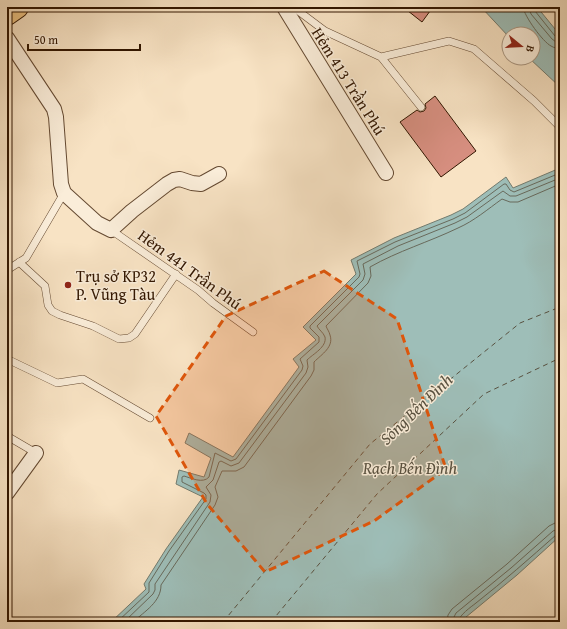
<svg xmlns="http://www.w3.org/2000/svg" width="567" height="629" viewBox="0 0 567 629" font-family="'Gentium Book Plus',serif">
<style>
.water{fill:#9ebeb8;stroke:#737b6e}
.lines{fill:none;stroke-linecap:round;stroke-linejoin:round}
.shore{stroke:#686a5c;stroke-width:1}
.ferry{stroke:#585140;stroke-width:1;stroke-dasharray:5 4;stroke-linecap:butt}
.building{fill:#d68e7f;stroke:#321600}
.lane-casing{stroke:#644931;stroke-width:8}
.street-casing{stroke:#644931;stroke-width:16}
.primary-casing{stroke:#321600;stroke-width:24}
.lane{stroke:#faedd9;stroke-width:7}
.street{stroke:#faedd9;stroke-width:14}
.primary{stroke:#ecc282;stroke-width:22}
.marked{fill:#df560b;fill-opacity:0.2;stroke:#df560b;stroke-width:3;stroke-dasharray:8 5;stroke-linejoin:round}
.poi-dot{fill:#8f2418;stroke:#faedd9;stroke-width:1.5}
.labels{text-anchor:middle;stroke-width:3;stroke-linejoin:round;paint-order:stroke}
.street-label{font-size:16px;fill:#321600;stroke:#faedd9}
.poi-label{font-size:16px;fill:#321600;stroke:#faedd9;text-anchor:start}
.water-label{font-size:17px;font-style:italic;fill:#585140;stroke:#faedd9}
</style>
<rect width="100%" height="100%" fill="#f8e3c4"/>
<filter id="stains"><feTurbulence type="fractalNoise" baseFrequency=".005" numOctaves="4"/><feColorMatrix values="0 0 0 0 .2 0 0 0 0 .09 0 0 0 0 .02 0 0 0 .5 -.17"/></filter>
<radialGradient id="worn" r=".72"><stop offset=".6" stop-color="#630" stop-opacity="0"/><stop offset="1" stop-color="#630" stop-opacity=".3"/></radialGradient>
<path class="water" d="M481,7H537L560,35V87L529,58H533V34H509V37Z
M560,168V536L517,575L460,622H111L146,589L144,584L166,549L203,497L176,484L179,470L204,477L211,458L185,443L189,433L233,457L299,367L293,359L316,340L303,327L356,274L351,260L394,238L451,215L463,209L506,177L513,188Z"/>
<g class="lines">
<path class="shore" d="M523,7C524,16 543,42 551,46C554,48 557,48 560,48
M529,7L531,14L552,39L556,42H560
M534,7L535,11L555,36L560,37
M117,622L149,592V583L169,551L206,499V495L204,493L182,482V477L184,476C191,478 203,484 209,477L215,453L231,461L236,459L302,370L303,366L300,359L319,342V337L310,328V326L359,277L360,274L357,261L395,242L453,219L465,213L504,184H506L510,190L514,192L560,173
M124,622L153,594L155,590V584L210,502L211,495L206,487L213,480L219,462L221,461L231,466L239,463L306,373L308,367L307,360C313,354 327,347 325,337C323,332 319,330 317,326L363,280L365,274L363,264L398,246L455,223L467,217L503,191L510,196H516L560,178
M133,622C145,611 161,602 161,585L215,505L218,497L215,487L222,471H236L244,467L311,376L314,370V362C322,354 334,347 330,335C329,331 327,329 326,326L368,283L371,276L370,267C398,251 429,242 458,228C474,221 488,209 502,199L510,202H518L560,184
M447,622L448,615L452,609L507,564L549,526L555,523L560,522
M453,622L454,617L456,613L511,568L553,531L560,528
M458,622C459,615 471,607 476,603C504,581 530,558 556,535L560,534"/>
<path class="ferry" d="M223,622L370,444L520,323L560,307
M271,622L377,494L484,394L560,358"/>
</g>
<path class="building" d="M403,7H433L422,22Z
M435,96L476,151L441,177L400,122L417,110L420,112L424,111L426,108L425,104Z"/>
<g class="lines">
<g class="lane-casing">
<path id="lane" d="M293,7L325,31L381,57L449,41L474,49L534,101L560,127
M381,57L421,107
M111,230L198,290L213,303L253,332
M19,262L45,286L48,305L52,311L60,315L93,326L119,339L129,338L135,334L176,274
M7,270L26,258L64,193
M7,359L57,383L83,379L150,418
M7,436L36,453"/>
</g>
<g class="street-casing">
<path id="street" d="M284,7L386,173
M7,38L54,109L56,117L61,184L64,193L97,223L111,230L132,211L167,184L174,180L180,179L192,183L201,184L219,174
M7,493L36,453"/>
</g>
<g class="primary-casing">
<path id="primary" d="M7,14L17,7"/>
</g>
<use href="#lane" class="lane"/>
<use href="#street" class="street"/>
<use href="#primary" class="primary"/>
</g>
<path class="marked" d="M324,271L397,319L446,469L374,521L265,572L207,504L156,416L226,316Z"/>
<circle class="poi-dot" cx="68" cy="285" r="4"/>
<g class="labels">
<g class="street-label">
<text transform="translate(349 81) rotate(58)" y="6">Hẻm 413 Trần Phú</text>
<text transform="translate(190 269) rotate(36)" y="6">Hẻm 441 Trần Phú</text>
</g>
<g class="poi-label">
<text x="76" y="282">Trụ sở KP32<tspan x="76" dy="18">P. Vũng Tàu</tspan></text>
</g>
<g class="water-label">
<text transform="translate(416 409) rotate(-44)" y="6">Sông Bến Đình</text>
<text x="410" y="474">Rạch Bến Đình</text>
</g>
</g>
<rect width="567" height="629" fill="none" stroke="#f8e3c4" stroke-width="24"/>
<rect x="8" y="8" width="551" height="613" fill="none" stroke="#321600" stroke-width="2"/>
<rect x="12" y="12" width="543" height="605" fill="none" stroke="#321600"/>
<g transform="translate(521 46) rotate(108)"><circle r="19" fill="#faedd9" stroke="#aa9782"/>
<path d="M0-3L7 15L0 10L-7 15Z" fill="#8f2418"/>
<text y="-6" font-size="11" font-weight="bold" text-anchor="middle" fill="#321600">B</text>
</g>
<path d="M28 44v6h112v-6" fill="none" stroke="#321600" stroke-width="2"/>
<text x="34" y="44" font-size="12" fill="#321600" stroke="#faedd9" stroke-width="3" paint-order="stroke">50 m</text>
<rect width="100%" height="100%" filter="url(#stains)"/>
<rect width="100%" height="100%" fill="url(#worn)"/>
</svg>
